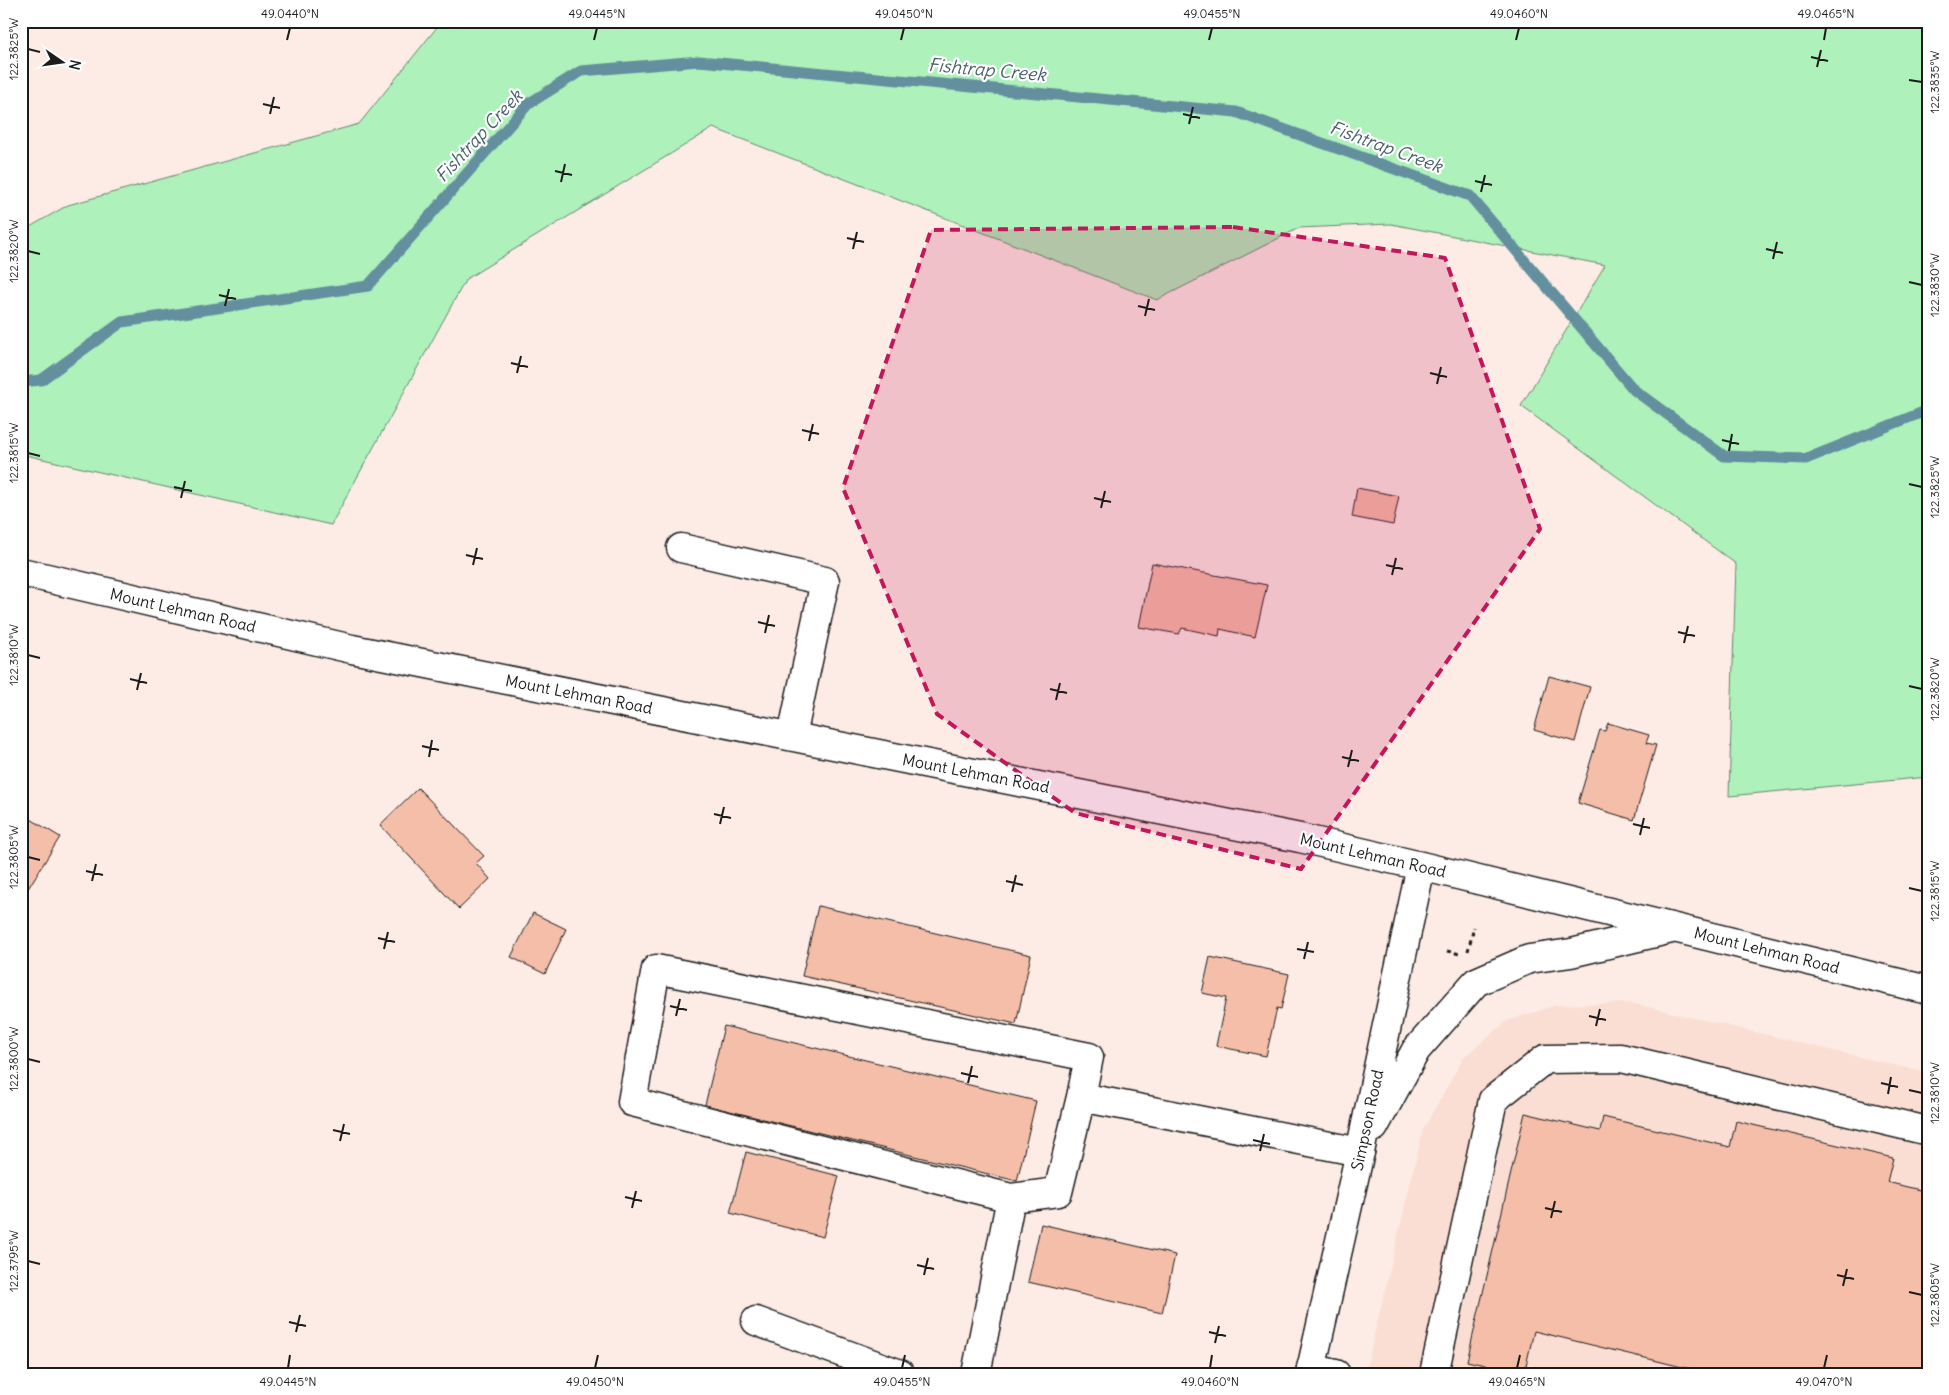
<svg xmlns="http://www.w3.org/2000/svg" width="1949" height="1395" viewBox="0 0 1949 1395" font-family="Delius,sans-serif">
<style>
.built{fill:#faded3}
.green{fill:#aef1bb;stroke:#65866c}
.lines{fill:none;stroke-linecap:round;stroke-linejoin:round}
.stream{stroke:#638f9e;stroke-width:11}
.building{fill:#f5bea9;stroke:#1c1c1c}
.minor-casing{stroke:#1c1c1c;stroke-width:31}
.major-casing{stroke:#1c1c1c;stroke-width:31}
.path{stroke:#1c1c1c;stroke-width:3;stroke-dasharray:4 4;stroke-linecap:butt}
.minor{stroke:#fff;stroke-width:28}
.major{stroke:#fff;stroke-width:28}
.marked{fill:#c2185b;fill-opacity:0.2;stroke:#c2185b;stroke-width:4;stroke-dasharray:10 6;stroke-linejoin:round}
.ticks{fill:none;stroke:#1c1c1c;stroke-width:2}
.labels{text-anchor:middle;stroke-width:4.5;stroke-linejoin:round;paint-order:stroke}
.street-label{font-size:16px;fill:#1c1c1c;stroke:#fff}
.water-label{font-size:18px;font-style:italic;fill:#465f68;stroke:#fff}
.neatline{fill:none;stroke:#1c1c1c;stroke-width:2}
.ticks-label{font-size:12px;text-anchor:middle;fill:#1c1c1c}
</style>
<rect width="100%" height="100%" fill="#fcece5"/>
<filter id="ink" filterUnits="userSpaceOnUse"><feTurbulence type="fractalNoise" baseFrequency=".02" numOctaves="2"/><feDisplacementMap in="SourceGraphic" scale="10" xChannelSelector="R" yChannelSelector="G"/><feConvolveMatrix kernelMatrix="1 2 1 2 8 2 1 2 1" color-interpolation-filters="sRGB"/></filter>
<g filter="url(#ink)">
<path class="built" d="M1631,1003L1928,1073V1374H1365L1423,1130L1463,1058L1507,1021L1556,1005Z"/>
<path class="green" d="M442,21H1928V777L1729,796L1736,564L1521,406L1605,265L1391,224L1299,228L1157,300L713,128L466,279L331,525L21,454V232L68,205L359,124Z"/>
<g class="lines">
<path class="stream" d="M21,382L41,380L122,322L368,286L528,104L581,71L699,61L1236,112L1470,196L1634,390L1724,456L1806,459L1928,410"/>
</g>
<path class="building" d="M1357,488L1399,496L1393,525L1352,517Z
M1152,563L1267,585L1255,637L1220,629L1219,636L1182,628L1179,634L1139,627Z
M1549,676L1590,687L1575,742L1534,730Z
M1608,723L1649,735L1646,743L1656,745L1634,820L1578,803L1600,730L1605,731Z
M418,788L484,856L476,863L490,879L459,909L380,825Z
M21,813L60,837L21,900Z
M818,906L1031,955L1016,1024L802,976Z
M533,913L566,929L545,974L511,957Z
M1210,957L1289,974L1281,1009L1277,1008L1266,1056L1216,1046L1226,998L1202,993Z
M724,1026L1036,1101L1017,1181L705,1105Z
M1525,1113L1600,1131L1603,1117L1730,1147L1736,1121L1893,1158L1887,1182L1928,1192V1374H1711L1534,1331L1524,1374L1467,1361Z
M746,1152L839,1176L823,1237L730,1213Z
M1041,1224L1175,1255L1162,1313L1028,1282Z"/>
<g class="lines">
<g class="minor-casing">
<path id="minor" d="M681,548L825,581L792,736
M1081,1097L1089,1057L656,969L632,1102L1011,1198L1058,1192L1081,1097L1360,1152
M756,1321L900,1374
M1311,1368L1336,1374
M976,1374L1011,1198
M1434,1374L1493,1100L1545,1059L1621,1058L1928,1131"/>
</g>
<g class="major-casing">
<path id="major" d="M21,572L352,649L1300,838L1421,866L1928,990
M1374,1127L1416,1050L1476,982L1529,959L1571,953L1672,929
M1310,1374L1360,1152L1421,866"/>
</g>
<path class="path" d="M1447,951L1460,954
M1468,951L1474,927"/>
<use href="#minor" class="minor"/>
<use href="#major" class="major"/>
</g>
</g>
<path class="marked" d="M1233,227L1445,258L1540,529L1301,869L1075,813L937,714L843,488L931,230Z"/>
<path class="ticks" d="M287,40L290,28M594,40L597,28M901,40L904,28M1209,40L1212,28M1516,40L1519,28M1824,40L1826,28M28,49L40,52M1811,57L1828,61M1817,67L1821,50M1909,80L1922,82M263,104L280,108M270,114L274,97M1183,114L1200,118M1189,124L1193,107M555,171L572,175M1475,181L1492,185M561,182L565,164M1481,192L1485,175M847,238L864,242M853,249L857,232M1766,249L1783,253M28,251L40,254M1773,259L1777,242M1909,282L1922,285M219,295L236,299M225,306L229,289M1138,306L1155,310M1145,316L1149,299M511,363L528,367M517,373L521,356M1430,373L1447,377M1437,384L1441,367M802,430L819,434M1722,440L1739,444M809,441L813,424M1729,451L1732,434M28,453L40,456M1909,484L1922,487M174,487L192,491M181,498L185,481M1094,498L1111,502M1101,508L1105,491M466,555L483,559M473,565L477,548M1386,565L1403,569M1392,575L1396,558M758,622L775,626M1678,632L1695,636M765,633L769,615M1684,643L1688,626M28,655L40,658M130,679L147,683M1909,686L1922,689M1050,689L1067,693M137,690L141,673M1056,700L1060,683M422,746L439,750M429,757L432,740M1342,757L1359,761M1348,767L1352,750M714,814L731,818M720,824L724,807M1633,824L1650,828M1640,835L1644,818M28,857L40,860M86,871L103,875M92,881L96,864M1006,881L1023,885M1909,888L1922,891M1012,892L1016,875M378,938L395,942M384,949L388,932M1297,949L1314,952M1304,959L1308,942M670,1006L687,1010M676,1016L680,999M1589,1016L1606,1020M1596,1026L1600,1009M28,1059L40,1062M961,1073L978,1077M968,1083L972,1066M1881,1083L1898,1087M1909,1090L1922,1093M1888,1094L1891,1077M333,1130L350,1134M1253,1140L1270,1144M340,1141L344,1124M1260,1151L1264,1134M625,1197L642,1201M632,1208L636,1191M1545,1208L1562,1212M1551,1218L1555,1201M28,1261L40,1264M917,1265L934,1269M924,1275L928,1258M1837,1275L1854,1279M1843,1286L1847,1269M1909,1292L1922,1295M289,1322L306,1326M296,1332L300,1315M1209,1332L1226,1336M1215,1343L1219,1326M288,1368L290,1355M595,1368L598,1355M902,1368L905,1355M1210,1368L1212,1355M1517,1368L1520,1355M1824,1368L1827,1355"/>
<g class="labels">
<g class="street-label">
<text transform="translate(183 610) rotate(13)" y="6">Mount Lehman Road</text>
<text transform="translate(579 694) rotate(11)" y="6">Mount Lehman Road</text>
<text transform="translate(976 773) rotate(11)" y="6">Mount Lehman Road</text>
<text transform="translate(1373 855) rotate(13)" y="6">Mount Lehman Road</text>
<text transform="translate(1767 950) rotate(14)" y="6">Mount Lehman Road</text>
<text transform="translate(1367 1120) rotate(-78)" y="6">Simpson Road</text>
</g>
<g class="water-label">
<text transform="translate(987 70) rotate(5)" y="6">Fishtrap Creek</text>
<text transform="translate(479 136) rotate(-47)" y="6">Fishtrap Creek</text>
<text transform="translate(1386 147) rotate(20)" y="6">Fishtrap Creek</text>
</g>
</g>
<rect width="1949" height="1395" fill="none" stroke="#fff" stroke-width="55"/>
<g transform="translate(62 62) rotate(103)" stroke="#ffffff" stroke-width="4" paint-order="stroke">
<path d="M0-4L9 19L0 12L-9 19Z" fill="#1c1c1c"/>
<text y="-8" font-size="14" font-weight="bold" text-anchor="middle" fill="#1c1c1c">N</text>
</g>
<rect x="28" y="28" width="1894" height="1340" class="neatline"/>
<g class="ticks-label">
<text x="290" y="18">49.0440°N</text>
<text x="597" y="18">49.0445°N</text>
<text x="904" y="18">49.0450°N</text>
<text x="1212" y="18">49.0455°N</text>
<text x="1519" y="18">49.0460°N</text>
<text x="1826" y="18">49.0465°N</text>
<text transform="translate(14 49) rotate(-90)" y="4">122.3825°W</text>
<text transform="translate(1935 82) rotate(-90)" y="4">122.3835°W</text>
<text transform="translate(14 251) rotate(-90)" y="4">122.3820°W</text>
<text transform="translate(1935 285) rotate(-90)" y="4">122.3830°W</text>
<text transform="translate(14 453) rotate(-90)" y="4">122.3815°W</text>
<text transform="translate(1935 487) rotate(-90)" y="4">122.3825°W</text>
<text transform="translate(14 655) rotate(-90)" y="4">122.3810°W</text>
<text transform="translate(1935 689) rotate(-90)" y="4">122.3820°W</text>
<text transform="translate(14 857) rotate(-90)" y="4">122.3805°W</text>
<text transform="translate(1935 891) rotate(-90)" y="4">122.3815°W</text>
<text transform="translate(14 1059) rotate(-90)" y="4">122.3800°W</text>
<text transform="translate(1935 1093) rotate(-90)" y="4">122.3810°W</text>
<text transform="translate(14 1261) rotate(-90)" y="4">122.3795°W</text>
<text transform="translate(1935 1295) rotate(-90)" y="4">122.3805°W</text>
<text x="288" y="1386">49.0445°N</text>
<text x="595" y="1386">49.0450°N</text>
<text x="902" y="1386">49.0455°N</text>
<text x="1210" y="1386">49.0460°N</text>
<text x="1517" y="1386">49.0465°N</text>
<text x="1824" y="1386">49.0470°N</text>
</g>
</svg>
